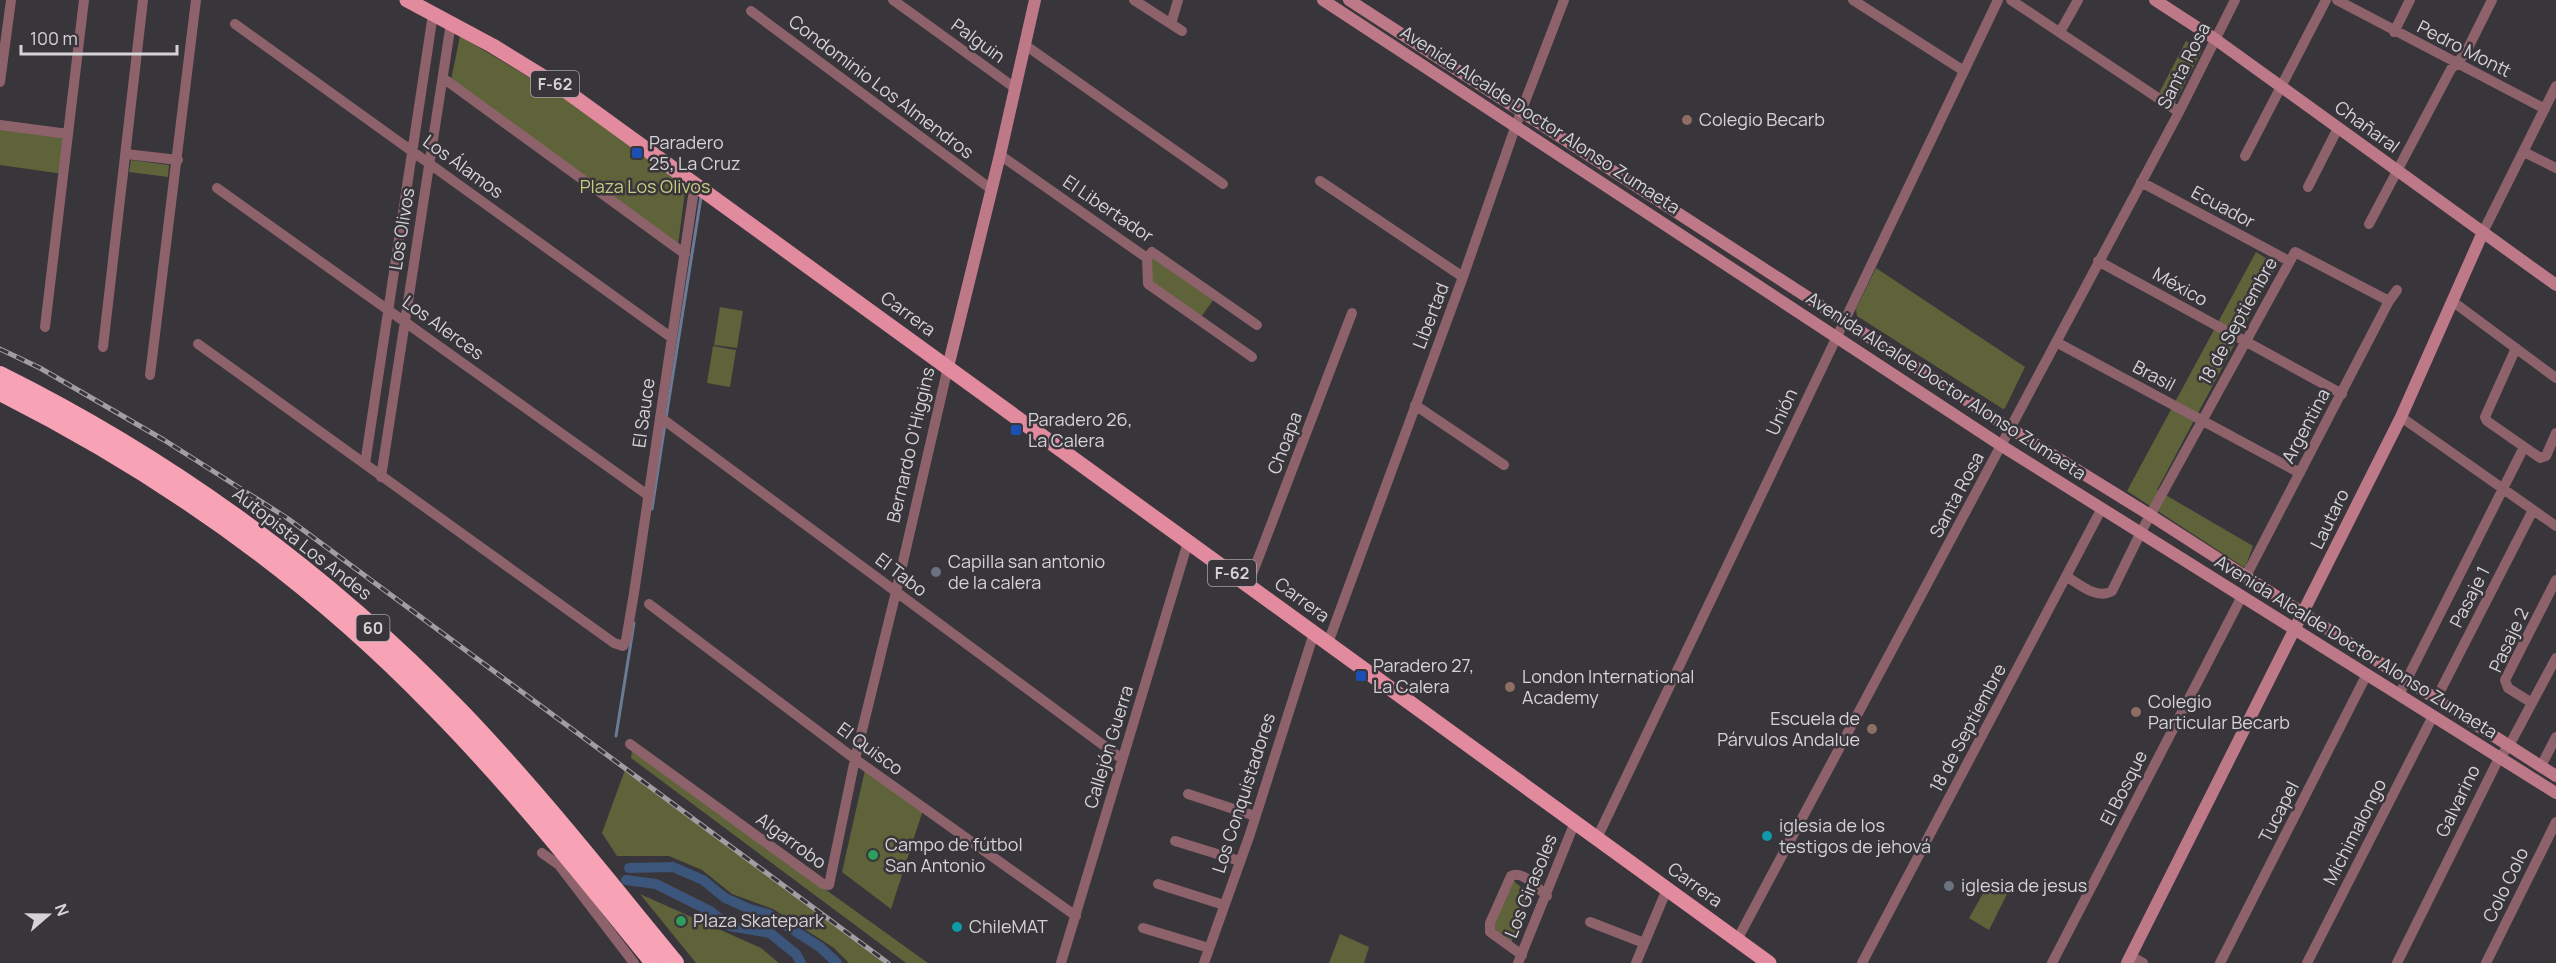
<svg xmlns="http://www.w3.org/2000/svg" width="2556" height="963" viewBox="0 0 2556 963" font-family="Manrope,sans-serif">
<style>
.green{fill:#5f6339}
.lines{fill:none;stroke-linecap:round;stroke-linejoin:round}
.stream{stroke:#6a7b96;stroke-width:3}
.canal{stroke:#3c557b;stroke-width:10}
.street{stroke:#8e626b;stroke-width:10}
.secondary{stroke:#be7988;stroke-width:12}
.primary{stroke:#e28a9e;stroke-width:15}
.highway{stroke:#f7a2b5;stroke-width:18}
.rail-casing{stroke:#a09ea2;stroke-width:5}
.rail{stroke:#38353b;stroke-width:3;stroke-dasharray:9;stroke-linecap:butt}
.education-dot{fill:#8d6e63;stroke:#38353b;stroke-width:2}
.transit-dot{fill:#1a4fb4;stroke:#38353b;stroke-width:2}
.worship-dot{fill:#6b7280;stroke:#38353b;stroke-width:2}
.culture-dot{fill:#0f9aa8;stroke:#38353b;stroke-width:2}
.leisure-dot{fill:#2e9e5b;stroke:#38353b;stroke-width:2}
.labels{text-anchor:middle;stroke-width:5;stroke-linejoin:round;paint-order:stroke}
.shield{fill:#38353b;stroke:#a6a4a8;stroke-width:1.5}
.shield-label{font-size:16px;font-weight:bold;fill:#d5d3d6}
.street-label{font-size:18px;fill:#d5d3d6;stroke:#38353b}
.poi-label{font-size:18px;fill:#d5d3d6;stroke:#38353b;text-anchor:start}
.park-label{font-size:18px;fill:#c5cc7f;stroke:#38353b}
</style>
<rect width="100%" height="100%" fill="#38353b"/>
<path class="green" d="M460,36L572,103L686,184L678,245L451,80Z
M2186,41L2202,50L2175,103L2159,93Z
M0,125L68,134L63,174L0,165Z
M131,160L169,165L168,177L129,172Z
M2256,252L2277,265L2157,490L2253,546L2245,568L2127,491Z
M1153,256L1214,299L1201,317L1151,283L1149,262Z
M1876,268L2025,367L2005,408L2003,409L1857,316L1856,309Z
M720,307L743,311L737,348L714,345Z
M713,346L736,350L730,387L707,383Z
M632,751L928,963H906L631,758Z
M626,767L887,963H849L834,948L773,909L732,894L702,870L669,856H617L602,833Z
M865,770L923,810L891,909L842,872Z
M1514,881L1531,896L1511,943L1492,929Z
M1989,883L2008,892L1989,930L1969,918Z
M640,894L761,948L779,963H696Z
M1340,934L1369,947L1364,963H1329Z"/>
<g class="lines">
<path class="stream" d="M666,418L701,197
M652,509L665,424
M616,736L634,623"/>
<path class="canal" d="M629,868L673,867L703,880L725,898L750,909L768,914L820,947L837,963
M626,880L656,884L710,911L730,926L770,933L796,954L801,963"/>
<path class="street" d="M893,0L1015,88
M1134,0L1182,31
M1853,0L1964,71
M2011,0L2179,112
M2337,0L2545,109
M751,11L991,189
M235,24L672,338
M1171,24L1178,0
M2060,32L2078,0
M2394,32L2410,0
M1025,45L1223,184
M443,78L685,254
M0,82L11,0
M0,125L68,134
M2524,152L2556,168
M126,154L178,160
M1000,155L1147,258L1152,252L1257,325
M2245,156L2326,0
M1320,181L1463,277
M2141,182L2289,261
M2308,187L2338,128
M217,188L649,496
M2369,224L2451,69L2465,54L2492,0
M2483,232L2556,86
M1147,258L1148,284L1252,357
M2098,261L2342,394
M2452,301L2556,378
M45,327L84,0
M2056,342L2300,473
M198,344L614,643L623,646L626,640L634,593L695,183
M103,347L143,0
M2516,348L2485,417L2487,421L2540,458L2546,456L2556,433
M150,375L196,0
M1415,405L1504,465
M660,417L1122,759
M2401,417L2556,526
M365,464L433,14
M381,477L451,23
M2066,576C2079,584 2097,600 2112,591L2141,532L2295,252L2389,301
M2245,578L2389,301L2397,290
M1248,585L1352,313
M649,604L855,759L1076,916
M1328,643L1463,277L1516,125L1564,0
M2399,695L2524,447
M2436,699L2533,510
M2532,703L2508,688L2505,680L2556,580
M630,744L823,884L829,885L855,759L896,592L948,367
M2541,766L2556,737
M1188,794L1255,816
M1597,838L1998,0
M1175,841L1240,861
M542,853L559,865L634,963
M1158,884L1224,905
M1590,922L1644,943
M1143,928L1209,948
M1737,940L2179,112L2235,0
M1522,955L1490,932V923L1511,876C1523,870 1537,888 1547,896
M2130,956L2143,963
M1061,963L1188,542
M1204,963L1250,834L1314,633
M1518,963L1575,822
M1636,963L1667,889
M1862,963L2102,508
M2052,963L2242,596
M2220,963L2367,674
M2307,963L2433,716
M2397,963L2499,758L2509,746L2556,658
M2486,963L2556,822"/>
<path class="secondary" d="M1323,0L2002,446L2556,793
M1349,0L2011,429L2150,515L2556,776
M2155,0L2215,39L2556,285
M948,367L1000,155L1035,0
M2127,963L2401,417L2483,232"/>
<path class="primary" d="M407,0L493,46L566,91L1769,963"/>
<path class="highway" d="M0,375C171,460 327,574 460,711C536,790 605,878 675,963
M0,392C159,472 308,577 432,705C512,786 583,875 654,963"/>
<g class="rail-casing">
<path id="rail" d="M0,349L40,368L164,440L287,518L888,963"/>
</g>
<use href="#rail" class="rail"/>
</g>
<g class="education-dot">
<circle cx="1687" cy="120" r="6"/>
<circle cx="1510" cy="687" r="6"/>
<circle cx="2136" cy="712" r="6"/>
<circle cx="1872" cy="729" r="6"/>
</g>
<g class="transit-dot">
<rect x="631" y="147" width="12" height="12" rx="3"/>
<rect x="1010" y="424" width="12" height="12" rx="3"/>
<rect x="1355" y="670" width="12" height="12" rx="3"/>
</g>
<g class="worship-dot">
<circle cx="936" cy="572" r="6"/>
<circle cx="1949" cy="886" r="6"/>
</g>
<g class="culture-dot">
<circle cx="1767" cy="836" r="6"/>
<circle cx="957" cy="927" r="6"/>
</g>
<g class="leisure-dot">
<circle cx="873" cy="855" r="6"/>
<circle cx="681" cy="921" r="6"/>
</g>
<g class="labels">
<g class="shield">
<rect x="531" y="71" width="48" height="26" rx="4.5"/>
<rect x="1208" y="560" width="48" height="26" rx="4.5"/>
<rect x="356.5" y="615" width="33" height="26" rx="4.5"/>
</g>
<g class="shield-label">
<text x="555" y="90">F-62</text>
<text x="1232" y="579">F-62</text>
<text x="373" y="634">60</text>
</g>
<g class="street-label">
<text transform="translate(978 41) rotate(36)" y="6">Palguin</text>
<text transform="translate(2464 49) rotate(27)" y="6">Pedro Montt</text>
<text transform="translate(2184 66) rotate(-63)" y="6">Santa Rosa</text>
<text transform="translate(881 87) rotate(37)" y="6">Condominio Los Almendros</text>
<text transform="translate(1540 120) rotate(33)" y="6">Avenida Alcalde Doctor Alonso Zumaeta</text>
<text transform="translate(2367 127) rotate(36)" y="6">Chañaral</text>
<text transform="translate(463 167) rotate(36)" y="6">Los Álamos</text>
<text transform="translate(2223 207) rotate(28)" y="6">Ecuador</text>
<text transform="translate(1108 209) rotate(34)" y="6">El Libertador</text>
<text transform="translate(402 229) rotate(-81)" y="6">Los Olivos</text>
<text transform="translate(2180 287) rotate(29)" y="6">México</text>
<text transform="translate(908 314) rotate(36)" y="6">Carrera</text>
<text transform="translate(1431 316) rotate(-69)" y="6">Libertad</text>
<text transform="translate(2238 321) rotate(-61)" y="6">18 de Septiembre</text>
<text transform="translate(443 328) rotate(36)" y="6">Los Alerces</text>
<text transform="translate(2154 376) rotate(28)" y="6">Brasil</text>
<text transform="translate(1946 386) rotate(33)" y="6">Avenida Alcalde Doctor Alonso Zumaeta</text>
<text transform="translate(1782 412) rotate(-65)" y="6">Unión</text>
<text transform="translate(644 413) rotate(-82)" y="6">El Sauce</text>
<text transform="translate(2306 426) rotate(-62)" y="6">Argentina</text>
<text transform="translate(1285 443) rotate(-69)" y="6">Choapa</text>
<text transform="translate(911 445) rotate(-77)" y="6">Bernardo O'Higgins</text>
<text transform="translate(1957 495) rotate(-62)" y="6">Santa Rosa</text>
<text transform="translate(2330 519) rotate(-64)" y="6">Lautaro</text>
<text transform="translate(302 544) rotate(38)" y="6">Autopista Los Andes</text>
<text transform="translate(901 575) rotate(37)" y="6">El Tabo</text>
<text transform="translate(2470 597) rotate(-63)" y="6">Pasaje 1</text>
<text transform="translate(1302 600) rotate(36)" y="6">Carrera</text>
<text transform="translate(2509 640) rotate(-65)" y="6">Pasaje 2</text>
<text transform="translate(2356 647) rotate(32)" y="6">Avenida Alcalde Doctor Alonso Zumaeta</text>
<text transform="translate(1968 728) rotate(-62)" y="6">18 de Septiembre</text>
<text transform="translate(1109 747) rotate(-73)" y="6">Callejón Guerra</text>
<text transform="translate(870 749) rotate(36)" y="6">El Quisco</text>
<text transform="translate(2124 788) rotate(-63)" y="6">El Bosque</text>
<text transform="translate(1244 793) rotate(-72)" y="6">Los Conquistadores</text>
<text transform="translate(2458 801) rotate(-64)" y="6">Galvarino</text>
<text transform="translate(2279 812) rotate(-63)" y="6">Tucapel</text>
<text transform="translate(2355 832) rotate(-63)" y="6">Michimalongo</text>
<text transform="translate(791 841) rotate(36)" y="6">Algarrobo</text>
<text transform="translate(1695 885) rotate(36)" y="6">Carrera</text>
<text transform="translate(2506 885) rotate(-64)" y="6">Colo Colo</text>
<text transform="translate(1531 886) rotate(-68)" y="6">Los Girasoles</text>
</g>
<g class="poi-label">
<text x="1699" y="126">Colegio Becarb</text>
<text x="649" y="149">Paradero<tspan x="649" dy="21">25, La Cruz</tspan></text>
<text x="1028" y="426">Paradero 26,<tspan x="1028" dy="21">La Calera</tspan></text>
<text x="948" y="568">Capilla san antonio<tspan x="948" dy="21">de la calera</tspan></text>
<text x="1373" y="672">Paradero 27,<tspan x="1373" dy="21">La Calera</tspan></text>
<text x="1522" y="683">London International<tspan x="1522" dy="21">Academy</tspan></text>
<text x="2148" y="708">Colegio<tspan x="2148" dy="21">Particular Becarb</tspan></text>
<text x="1860" y="725" text-anchor="end">Escuela de<tspan x="1860" dy="21">Párvulos Andalue</tspan></text>
<text x="1779" y="832">iglesia de los<tspan x="1779" dy="21">testigos de jehová</tspan></text>
<text x="885" y="851">Campo de fútbol<tspan x="885" dy="21">San Antonio</tspan></text>
<text x="1961" y="892">iglesia de jesus</text>
<text x="693" y="927">Plaza Skatepark</text>
<text x="969" y="933">ChileMAT</text>
</g>
<g class="park-label">
<text x="645" y="193">Plaza Los Olivos</text>
</g>
</g>
<g transform="translate(48 915) rotate(70)" stroke="#38353b" stroke-width="4.5" paint-order="stroke">
<path d="M0-4.5L10 22L0 15L-10 22Z" fill="#d5d3d6"/>
<text y="-9" font-size="16" font-weight="bold" text-anchor="middle" fill="#d5d3d6">N</text>
</g>
<path d="M21 45v9h156v-9" fill="none" stroke="#d5d3d6" stroke-width="3"/>
<text x="30" y="45" font-size="18" fill="#d5d3d6" stroke="#38353b" stroke-width="4.5" paint-order="stroke">100 m</text>
</svg>
